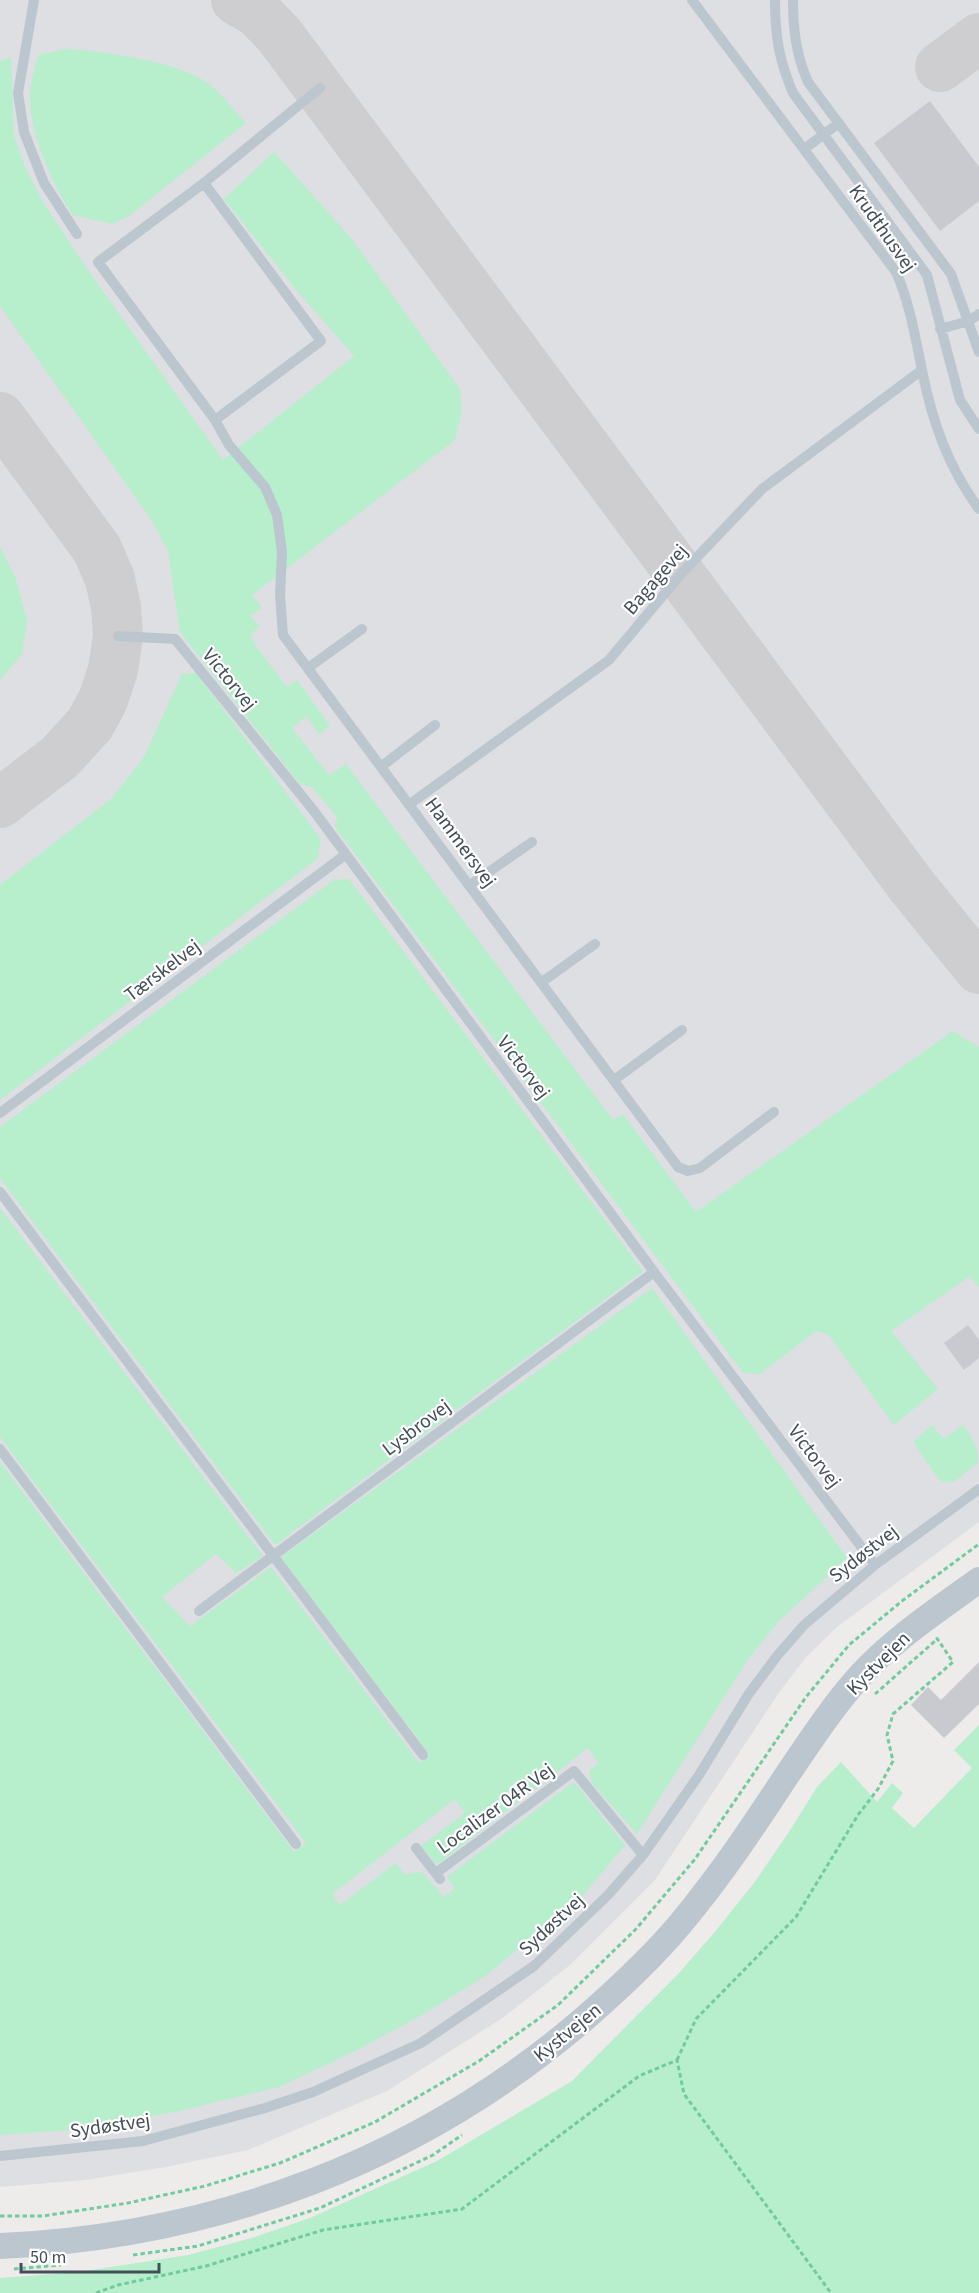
<svg xmlns="http://www.w3.org/2000/svg" width="979" height="2293" viewBox="0 0 979 2293" font-family="'Source Sans 3',sans-serif">
<style>
.airport{fill:#dddfe3}
.green{fill:#b7eecc}
.lines{fill:none;stroke-linecap:round;stroke-linejoin:round}
.taxiway{stroke:#ceced0;stroke-width:50}
.building{fill:#c8cad0}
.path{stroke:#70cb9e;stroke-width:3;stroke-dasharray:4.5 3;stroke-linecap:butt}
.service{stroke:#bcc6ce;stroke-width:10}
.tertiary{stroke:#bcc6ce;stroke-width:26}
.labels{text-anchor:middle;stroke-width:4.5;stroke-linejoin:round;paint-order:stroke}
.street-label{font-size:20px;fill:#444e58;stroke:#fff}
</style>
<rect width="100%" height="100%" fill="#eeebeb"/>
<path class="airport" d="M0,0H979V1522L837,1627L806,1657L778,1694L655,1880L570,1965L504,2017L387,2091L248,2150L166,2167L85,2180L0,2187Z"/>
<path class="green" d="M67,49C103,51 173,61 203,80C219,90 233,109 246,123L129,216L112,224L73,215C52,184 28,130 30,92C31,80 35,67 38,55Z
M11,57L14,136L25,167L43,202L83,263L223,460L354,356L298,292L224,199L274,152L352,239L460,389L462,410L455,440L252,595L262,608L250,616L260,626L251,634L255,645L287,687L297,680L330,726L319,734L306,716L292,728L329,775L346,764L613,1120L623,1114L696,1212L953,1031L979,1047V1287L970,1276L891,1331L938,1389L894,1425L828,1334L816,1331L760,1374L743,1373L335,827L337,817L312,787L300,784L180,632L168,551L153,522L0,306V61Z
M0,547L15,576L27,621L22,654L0,680Z
M196,673L321,839L318,858L0,1100V885L111,799L144,757L182,674Z
M349,879L643,1271L275,1545L0,1178V1127L334,880Z
M0,1208L263,1556L236,1573L216,1554L162,1597L190,1626L271,1567L419,1763L430,1755L281,1557L652,1288L847,1558L778,1622L747,1661L637,1834L592,1783L589,1771L599,1763L588,1748L437,1865L421,1846L465,1813L455,1799L332,1894L340,1905L396,1863L404,1874L422,1872L444,1897L455,1888L447,1877L574,1782L625,1845L580,1899L485,1976L422,2015L357,2050L279,2087L179,2111L82,2129L0,2135V1462L294,1852L306,1843L0,1437Z
M932,1425L944,1439L963,1425C972,1438 979,1447 978,1463L955,1481L944,1483L937,1477L913,1442Z
M979,1725V2293H0V2278L79,2272L188,2255L252,2238L310,2218L437,2161L572,2081L679,1973L714,1933L754,1883L789,1832L817,1787L841,1762L877,1802L892,1783L903,1793L892,1808L914,1828L972,1768L954,1750Z"/>
<g class="lines">
<path class="taxiway" d="M236,0L257,12L280,36L911,885L979,969
M940,67L979,38
M0,417L97,549L110,579L116,607L118,636L113,670L103,700L90,724L60,757L0,803"/>
</g>
<path class="building" d="M930,101L979,167V201L940,231L874,143Z
M968,1325L979,1340V1358L964,1370L944,1343Z
M979,1662V1704L944,1738L911,1705L928,1687L941,1700Z"/>
<g class="lines">
<path class="path" d="M875,1694L935,1641
M677,2060L696,2019L796,1917L858,1815L878,1789L893,1761L887,1735L893,1714L953,1662L936,1637
M0,2216H43L128,2203L205,2186L280,2163L375,2122L479,2061L558,2005L636,1929L695,1859L806,1697L849,1645L902,1601L979,1544
M133,2255L198,2246L320,2208L433,2155L462,2135
M14,2269L61,2265
M96,2293L118,2285L206,2266L323,2230L462,2209L639,2076L677,2060L684,2094L831,2293"/>
<path class="service" d="M34,0L18,93L24,132L44,183L77,234
M692,0L896,272C910,304 915,336 922,370C932,421 948,467 979,509
M775,0C775,36 779,60 793,93L927,275L960,400L979,429
M793,0C793,29 796,55 808,82L951,274L979,352
M804,149L839,123
M204,183L321,341L215,420L98,262Z
M204,183L320,88
M940,329L969,321L979,314
M215,420L229,445L265,487L277,515L282,552L280,595L283,635L678,1167L688,1171L700,1168L774,1112
M118,636L175,639L314,811L654,1272L875,1565
M308,668L362,629
M382,766L435,725
M410,804L609,660L681,574L762,489L922,370
M470,885L532,842
M542,982L595,944
M614,1080L682,1030
M0,1113L345,855
M0,1192L423,1755
M0,1449L296,1844
M199,1611L654,1272
M416,1848L440,1879
M436,1873L574,1771L643,1855
M0,2156L143,2141L265,2108L313,2092L421,2043L471,2009L534,1966L608,1895L643,1855L699,1775L748,1695L777,1656L804,1625L875,1565L979,1489"/>
<path class="tertiary" d="M0,2246C217,2236 418,2161 584,2019C618,1989 652,1958 681,1923C721,1875 755,1824 789,1772C811,1740 833,1706 859,1677C892,1640 939,1609 979,1580"/>
</g>
<g class="labels">
<g class="street-label">
<text transform="translate(883 228) rotate(55)" y="7">Krudthusvej</text>
<text transform="translate(655 579) rotate(-49)" y="7">Bagagevej</text>
<text transform="translate(230 679) rotate(51)" y="7">Victorvej</text>
<text transform="translate(461 842) rotate(54)" y="7">Hammersvej</text>
<text transform="translate(162 970) rotate(-37)" y="7">Tærskelvej</text>
<text transform="translate(524 1067) rotate(53)" y="7">Victorvej</text>
<text transform="translate(416 1427) rotate(-37)" y="7">Lysbrovej</text>
<text transform="translate(815 1456) rotate(53)" y="7">Victorvej</text>
<text transform="translate(863 1553) rotate(-38)" y="7">Sydøstvej</text>
<text transform="translate(878 1663) rotate(-45)" y="7">Kystvejen</text>
<text transform="translate(495 1808) rotate(-36)" y="7">Localizer 04R Vej</text>
<text transform="translate(551 1924) rotate(-43)" y="7">Sydøstvej</text>
<text transform="translate(567 2032) rotate(-39)" y="7">Kystvejen</text>
<text transform="translate(110 2125) rotate(-8)" y="7">Sydøstvej</text>
</g>
</g>
<path d="M21 2263v9h138v-9" fill="none" stroke="#444e58" stroke-width="3"/>
<text x="30" y="2263" font-size="18" fill="#444e58" stroke="#ffffff" stroke-width="4.5" paint-order="stroke">50 m</text>
</svg>
